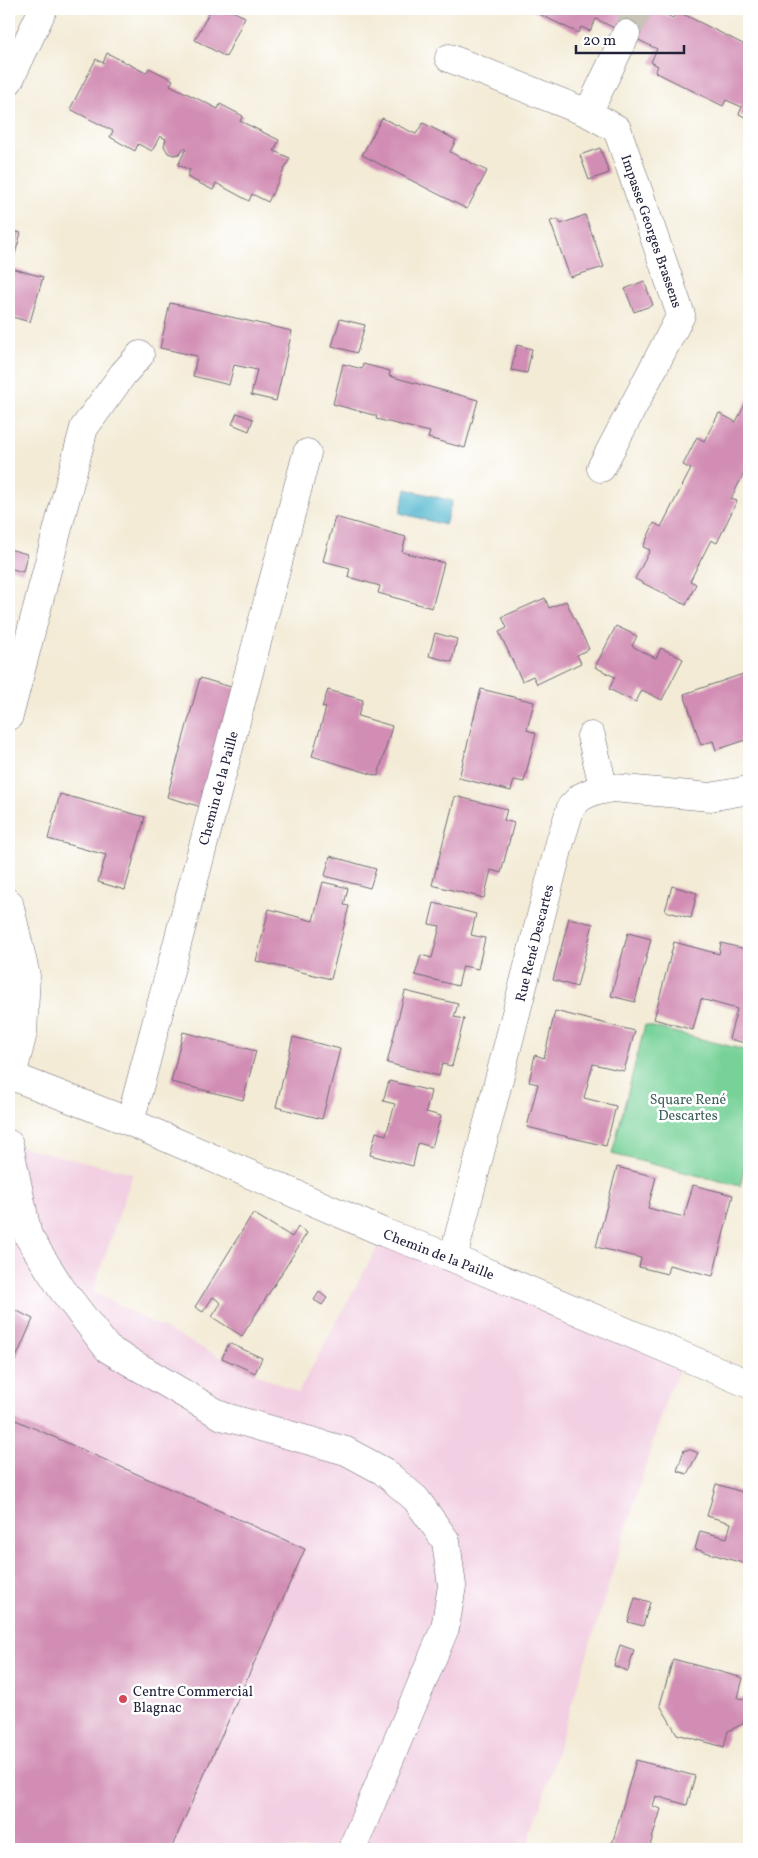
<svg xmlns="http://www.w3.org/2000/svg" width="758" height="1858" viewBox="0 0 758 1858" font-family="Vollkorn,serif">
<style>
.built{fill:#f2cfe2}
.green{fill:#77d298;stroke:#4c7a6a}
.water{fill:#4eb5cd;stroke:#386c84}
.building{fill:#d28db4}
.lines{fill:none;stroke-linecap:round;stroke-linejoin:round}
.minor-tunnel{stroke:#c9c3b7;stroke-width:28;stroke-dasharray:28 14;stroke-linecap:butt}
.minor-casing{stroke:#6b6871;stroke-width:29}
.minor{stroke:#fff;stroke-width:28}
.poi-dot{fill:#d1495b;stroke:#fff;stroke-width:2}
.labels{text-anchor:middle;stroke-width:5;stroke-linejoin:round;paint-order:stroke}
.street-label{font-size:14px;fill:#22223b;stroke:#fff}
.park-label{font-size:14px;fill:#40605c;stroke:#fff}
.poi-label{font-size:14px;fill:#22223b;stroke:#fff;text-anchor:start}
</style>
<rect width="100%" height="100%" fill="#fff"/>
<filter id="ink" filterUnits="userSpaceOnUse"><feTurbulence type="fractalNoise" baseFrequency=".02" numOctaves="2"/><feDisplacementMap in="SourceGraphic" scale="10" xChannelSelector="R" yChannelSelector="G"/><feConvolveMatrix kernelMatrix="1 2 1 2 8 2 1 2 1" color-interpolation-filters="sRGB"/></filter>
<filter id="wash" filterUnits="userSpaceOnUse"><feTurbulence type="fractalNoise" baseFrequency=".0096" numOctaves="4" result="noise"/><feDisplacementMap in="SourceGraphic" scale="20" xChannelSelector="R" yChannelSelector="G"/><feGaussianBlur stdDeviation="1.12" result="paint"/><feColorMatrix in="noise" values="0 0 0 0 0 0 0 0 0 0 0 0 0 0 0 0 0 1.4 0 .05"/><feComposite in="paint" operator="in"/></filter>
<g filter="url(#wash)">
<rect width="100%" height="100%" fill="#f3ebd6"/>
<path class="built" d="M9,1144L133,1173L93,1292L222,1358L298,1393L385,1233L686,1356L667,1396L527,1849H9Z"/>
<path class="green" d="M645,1025L749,1051V1150L740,1186L612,1154Z"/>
<path class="water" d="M406,489L452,501L445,525L400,513Z"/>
<g id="blocks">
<path class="building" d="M211,9H228L245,17L226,57L195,40Z
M529,9H653L673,18L677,11L749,47V119L739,114L742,107L726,100L723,106L655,72L658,66L651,62L657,49L596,19L590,31L581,27L578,33Z
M107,53L146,73L149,68L173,80L170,85L218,109L220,104L243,116L240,121L279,140L274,151L290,158L268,202L252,194L249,201L216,183L213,190L187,177L190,170L178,165L186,149L184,148L179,154L174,155L168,153L164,146L166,139L160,136L152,151L138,144L135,151L110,137L113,131L70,109L96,59L103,63Z
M382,118L416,134L423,123L456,140L450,152L487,171L467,209L362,155Z
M600,148L609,173L589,180L580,155Z
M585,215L604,267L570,277L550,221L558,219L561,224Z
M9,230L21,233L11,268L43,277L30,322L9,316Z
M644,281L653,305L634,312L625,289Z
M170,303L292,331L276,401L251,395L257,370L234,365L229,385L193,376L197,356L160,348Z
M340,319L365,325L357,353L332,346Z
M517,345L532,349L527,373L511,370Z
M343,364L362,369L363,364L390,371L389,376L478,400L465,448L428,438L430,432L376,419L377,416L333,404Z
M749,396V463L731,499L737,501L717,543L711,540L690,581L696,584L686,605L635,579L650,550L643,547L654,523L661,527L691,469L683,465L697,437L704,441L719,413L736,422Z
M237,413L253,419L249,431L232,424Z
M335,517L406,537L402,552L444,563L432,608L378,593L380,586L348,577L350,568L323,561Z
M9,549L27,554L23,572L9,568Z
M545,598L549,608L566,601L589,649L577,655L581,663L537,684L533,676L522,681L499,632L507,628L502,617Z
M616,626L637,636L632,646L643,652L656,658L661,648L683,659L662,700L642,690L636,702L621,695L609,689L615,677L595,667Z
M435,633L457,639L452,662L429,656Z
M749,672V739L716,750L713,741L701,745L684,694Z
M200,678L238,689L205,808L167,797Z
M481,689L534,702L527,730L536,733L524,782L514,780L511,791L459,778Z
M328,690L363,700L358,716L392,726L378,776L312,756L326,708L322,707Z
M60,794L145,817L125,890L98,882L106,855L48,839Z
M455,796L507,809L504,820L514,823L501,873L491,870L484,898L432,885Z
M330,856L376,869L370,888L325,876Z
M323,882L348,888L344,905L349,906L331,979L256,961L269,909L313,921Z
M672,886L697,893L691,918L665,911Z
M434,903L476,914L471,935L485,938L478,969L463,966L458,986L415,975L421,955L432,958L440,926L429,924Z
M569,918L593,924L577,987L553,980Z
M628,933L651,939L635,1002L611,996Z
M674,942L719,954L721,943L749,950L746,961L749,962V1044L729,1039L737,1009L701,999L693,1030L654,1019Z
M405,991L458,1004L454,1017L464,1019L452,1066L442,1064L439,1076L387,1063Z
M555,1011L635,1031L624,1071L593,1064L584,1098L616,1106L606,1146L527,1127L538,1084L529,1082L535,1055L544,1058Z
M183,1032L256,1051L243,1100L171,1082Z
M293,1037L340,1049L322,1119L276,1107Z
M389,1081L431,1091L426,1112L441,1116L432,1147L418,1143L413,1166L370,1155L376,1132L386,1135L395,1104L383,1101Z
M617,1167L656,1177L648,1208L684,1217L693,1185L733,1195L713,1276L669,1265L667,1274L639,1267L641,1258L596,1247Z
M253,1213L292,1237L298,1227L307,1233L242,1336L212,1317L221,1303L213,1297L203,1312L195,1307Z
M319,1292L327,1298L322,1305L314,1300Z
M9,1307L33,1319L9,1374Z
M229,1343L262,1358L255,1373L222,1358Z
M9,1417L305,1549L171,1849H9Z
M684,1450H691L698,1453L687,1474L677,1471Z
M716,1484L749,1494V1565L695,1549L700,1531L727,1538L731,1523L707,1516Z
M635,1598L650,1602L643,1626L628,1622Z
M620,1645L634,1650L628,1671L614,1666Z
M673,1659L743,1678L738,1698L749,1700L743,1724L728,1731L724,1747L677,1734L660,1705Z
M636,1760L695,1776L687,1805L656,1796L653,1806L661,1809L649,1849H605L606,1847L611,1848Z"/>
</g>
</g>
<g filter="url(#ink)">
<use href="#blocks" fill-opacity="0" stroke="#6b6871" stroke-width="1"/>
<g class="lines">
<path class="minor-tunnel" d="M626,34L638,9"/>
<g class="minor-casing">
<path id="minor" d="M449,58L588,113L617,129L681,315L601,468
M9,81L43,9
M588,113L626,34
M9,716L84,428L123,374L140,355
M591,736L604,790
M9,903L26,976L23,1033L12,1076
M9,1075L130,1122L385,1233L453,1258L749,1384
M130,1122L307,453
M9,1144L28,1236L61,1288L108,1349L222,1416L346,1451L383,1471L416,1499L446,1541L452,1586L445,1628L352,1849
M453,1258L560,842L571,807L581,797L594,791L614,788L710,797L749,790"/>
</g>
<use href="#minor" class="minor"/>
</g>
</g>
<circle class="poi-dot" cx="123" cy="1699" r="5"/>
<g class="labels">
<g class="street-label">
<text transform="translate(652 231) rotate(71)" y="5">Impasse Georges Brassens</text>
<text transform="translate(218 788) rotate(-75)" y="5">Chemin de la Paille</text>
<text transform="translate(534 943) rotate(-76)" y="5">Rue René Descartes</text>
<text transform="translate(439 1254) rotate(21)" y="5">Chemin de la Paille</text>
</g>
<g class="park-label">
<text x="688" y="1104">Square René<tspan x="688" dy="16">Descartes</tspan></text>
</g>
<g class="poi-label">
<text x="133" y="1696">Centre Commercial<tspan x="133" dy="16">Blagnac</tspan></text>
</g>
</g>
<rect width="758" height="1858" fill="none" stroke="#fff" stroke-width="30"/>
<path d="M576 45v8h108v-8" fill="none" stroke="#22223b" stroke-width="2.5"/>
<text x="583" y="45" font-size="15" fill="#22223b" stroke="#ffffff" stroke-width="4" paint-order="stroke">20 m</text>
</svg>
